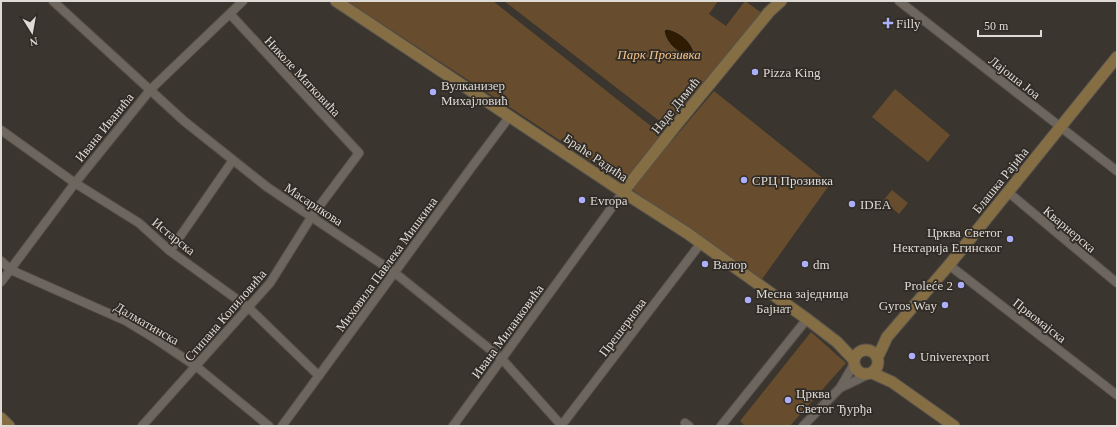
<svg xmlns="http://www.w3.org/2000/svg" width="1118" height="427" viewBox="0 0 1118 427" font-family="'Times New Roman',serif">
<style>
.green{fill:#674d2d}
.water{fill:#2e1b01;stroke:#635441}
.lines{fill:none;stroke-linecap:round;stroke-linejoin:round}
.street-casing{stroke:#57524c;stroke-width:10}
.secondary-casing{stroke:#57524c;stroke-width:13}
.street{stroke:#6c665f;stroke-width:8}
.secondary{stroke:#866e44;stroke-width:11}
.poi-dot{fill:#acaffb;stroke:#302b25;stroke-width:1.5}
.labels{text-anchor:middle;stroke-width:3.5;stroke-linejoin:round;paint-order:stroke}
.poi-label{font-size:13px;fill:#dedad6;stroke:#302b25;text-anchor:start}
.park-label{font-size:13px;font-style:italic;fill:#f3c48a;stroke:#302b25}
.street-label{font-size:13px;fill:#dedad6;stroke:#302b25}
</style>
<rect width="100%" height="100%" fill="#3a352f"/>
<path class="green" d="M347,1H493L671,142L714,91L830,184L760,282C627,181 486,92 347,1Z
M504,1H718L709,14L726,26L745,1L762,13L666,126Z
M895,89L950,135L928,162L872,117Z
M892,190L908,203L899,214L883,201Z
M811,332L846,363L790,426H745L740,421Z"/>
<path class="water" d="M666,29C678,30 694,43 694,55L691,57C679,54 666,44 664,31Z"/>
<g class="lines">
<g class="street-casing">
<path id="street" d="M53,1L184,121L267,187L395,273L502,359L562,426
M899,1L1117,171
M1,130L75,183L139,223L170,251L249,308L319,376
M1008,192L1117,283
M170,251L233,160
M1,261L11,270L126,321L154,338L197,367L269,426
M949,265L1117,395
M1,282L75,183L151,89L243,1
M840,388L857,380L868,374
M685,423L689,426
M142,426L270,283L312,216L359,153L230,14
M282,426L474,164L510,116
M453,426L623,192
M561,426L701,243
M721,426L807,319
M803,426L840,388L854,364"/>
</g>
<g class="secondary-casing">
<path id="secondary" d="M336,1L623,192L687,233L807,319L837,342L854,360
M623,192L677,124L769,12L781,1
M854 362a12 12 0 1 1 24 0a12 12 0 1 1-24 0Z
M877,358L882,348L887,337L949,265L1117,57
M872,373L892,382L954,426
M1,418L9,426"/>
</g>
<use href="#street" class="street"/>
<use href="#secondary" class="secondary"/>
</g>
<g class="poi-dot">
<path d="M886 17h4v4h4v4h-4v4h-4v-4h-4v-4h4z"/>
<circle cx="755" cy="72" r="4"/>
<circle cx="433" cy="92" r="4"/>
<circle cx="744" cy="180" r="4"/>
<circle cx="582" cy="200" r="4"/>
<circle cx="852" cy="204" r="4"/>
<circle cx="1010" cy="239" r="4"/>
<circle cx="705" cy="264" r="4"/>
<circle cx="805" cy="264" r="4"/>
<circle cx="961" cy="285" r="4"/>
<circle cx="748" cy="300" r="4"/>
<circle cx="945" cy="305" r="4"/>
<circle cx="912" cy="356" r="4"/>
<circle cx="788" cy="400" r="4"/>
</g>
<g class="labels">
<g class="poi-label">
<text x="896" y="28">Filly</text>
<text x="763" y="77">Pizza King</text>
<text x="441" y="90">Вулканизер<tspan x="441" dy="15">Михајловић</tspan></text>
<text x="752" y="185">СРЦ Прозивка</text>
<text x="590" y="205">Evropa</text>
<text x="860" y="209">IDEA</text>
<text x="1002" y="237" text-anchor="end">Црква Светог<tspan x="1002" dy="15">Нектарија Егинског</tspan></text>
<text x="713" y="269">Валор</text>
<text x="813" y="269">dm</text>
<text x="953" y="290" text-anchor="end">Proleće 2</text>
<text x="756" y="298">Месна заједница<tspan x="756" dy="15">Бајнат</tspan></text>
<text x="937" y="310" text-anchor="end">Gyros Way</text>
<text x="920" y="361">Univerexport</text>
<text x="796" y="398">Црква<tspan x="796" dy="15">Светог Ђурђа</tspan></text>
</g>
<g class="park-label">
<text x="659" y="59">Парк Прозивка</text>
</g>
<g class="street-label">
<text transform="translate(303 76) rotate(47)" y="5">Николе Матковића</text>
<text transform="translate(1015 77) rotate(38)" y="5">Лајоша Јоа</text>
<text transform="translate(675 105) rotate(-51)" y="5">Наде Димић</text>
<text transform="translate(104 127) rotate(-51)" y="5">Ивана Иванића</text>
<text transform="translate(596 157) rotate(34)" y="5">Браће Радића</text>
<text transform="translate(1000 180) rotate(-51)" y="5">Блашка Рајића</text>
<text transform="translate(314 204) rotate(33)" y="5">Масарикова</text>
<text transform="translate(1070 229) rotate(40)" y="5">Кварнерска</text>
<text transform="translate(174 236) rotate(39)" y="5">Истарска</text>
<text transform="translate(386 264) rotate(-54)" y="5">Миховила Павлека Мишкина</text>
<text transform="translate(225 315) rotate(-49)" y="5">Стипана Копиловића</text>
<text transform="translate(1040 320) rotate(38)" y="5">Првомајска</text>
<text transform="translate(147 323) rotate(30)" y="5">Далматинска</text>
<text transform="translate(622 327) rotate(-53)" y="5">Прешернова</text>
<text transform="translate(507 331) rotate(-54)" y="5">Ивана Миланковића</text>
</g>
</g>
<rect width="1118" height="427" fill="none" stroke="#dedad6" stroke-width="4"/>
<g transform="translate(32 32) rotate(169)" stroke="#302b25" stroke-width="3" paint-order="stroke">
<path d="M0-3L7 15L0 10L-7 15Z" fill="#dedad6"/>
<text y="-6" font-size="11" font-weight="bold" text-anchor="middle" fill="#dedad6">N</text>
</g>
<path d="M978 30v6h63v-6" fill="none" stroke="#dedad6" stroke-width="2"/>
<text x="984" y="30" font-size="12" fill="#dedad6" stroke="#302b25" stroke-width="3" paint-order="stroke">50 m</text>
</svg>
